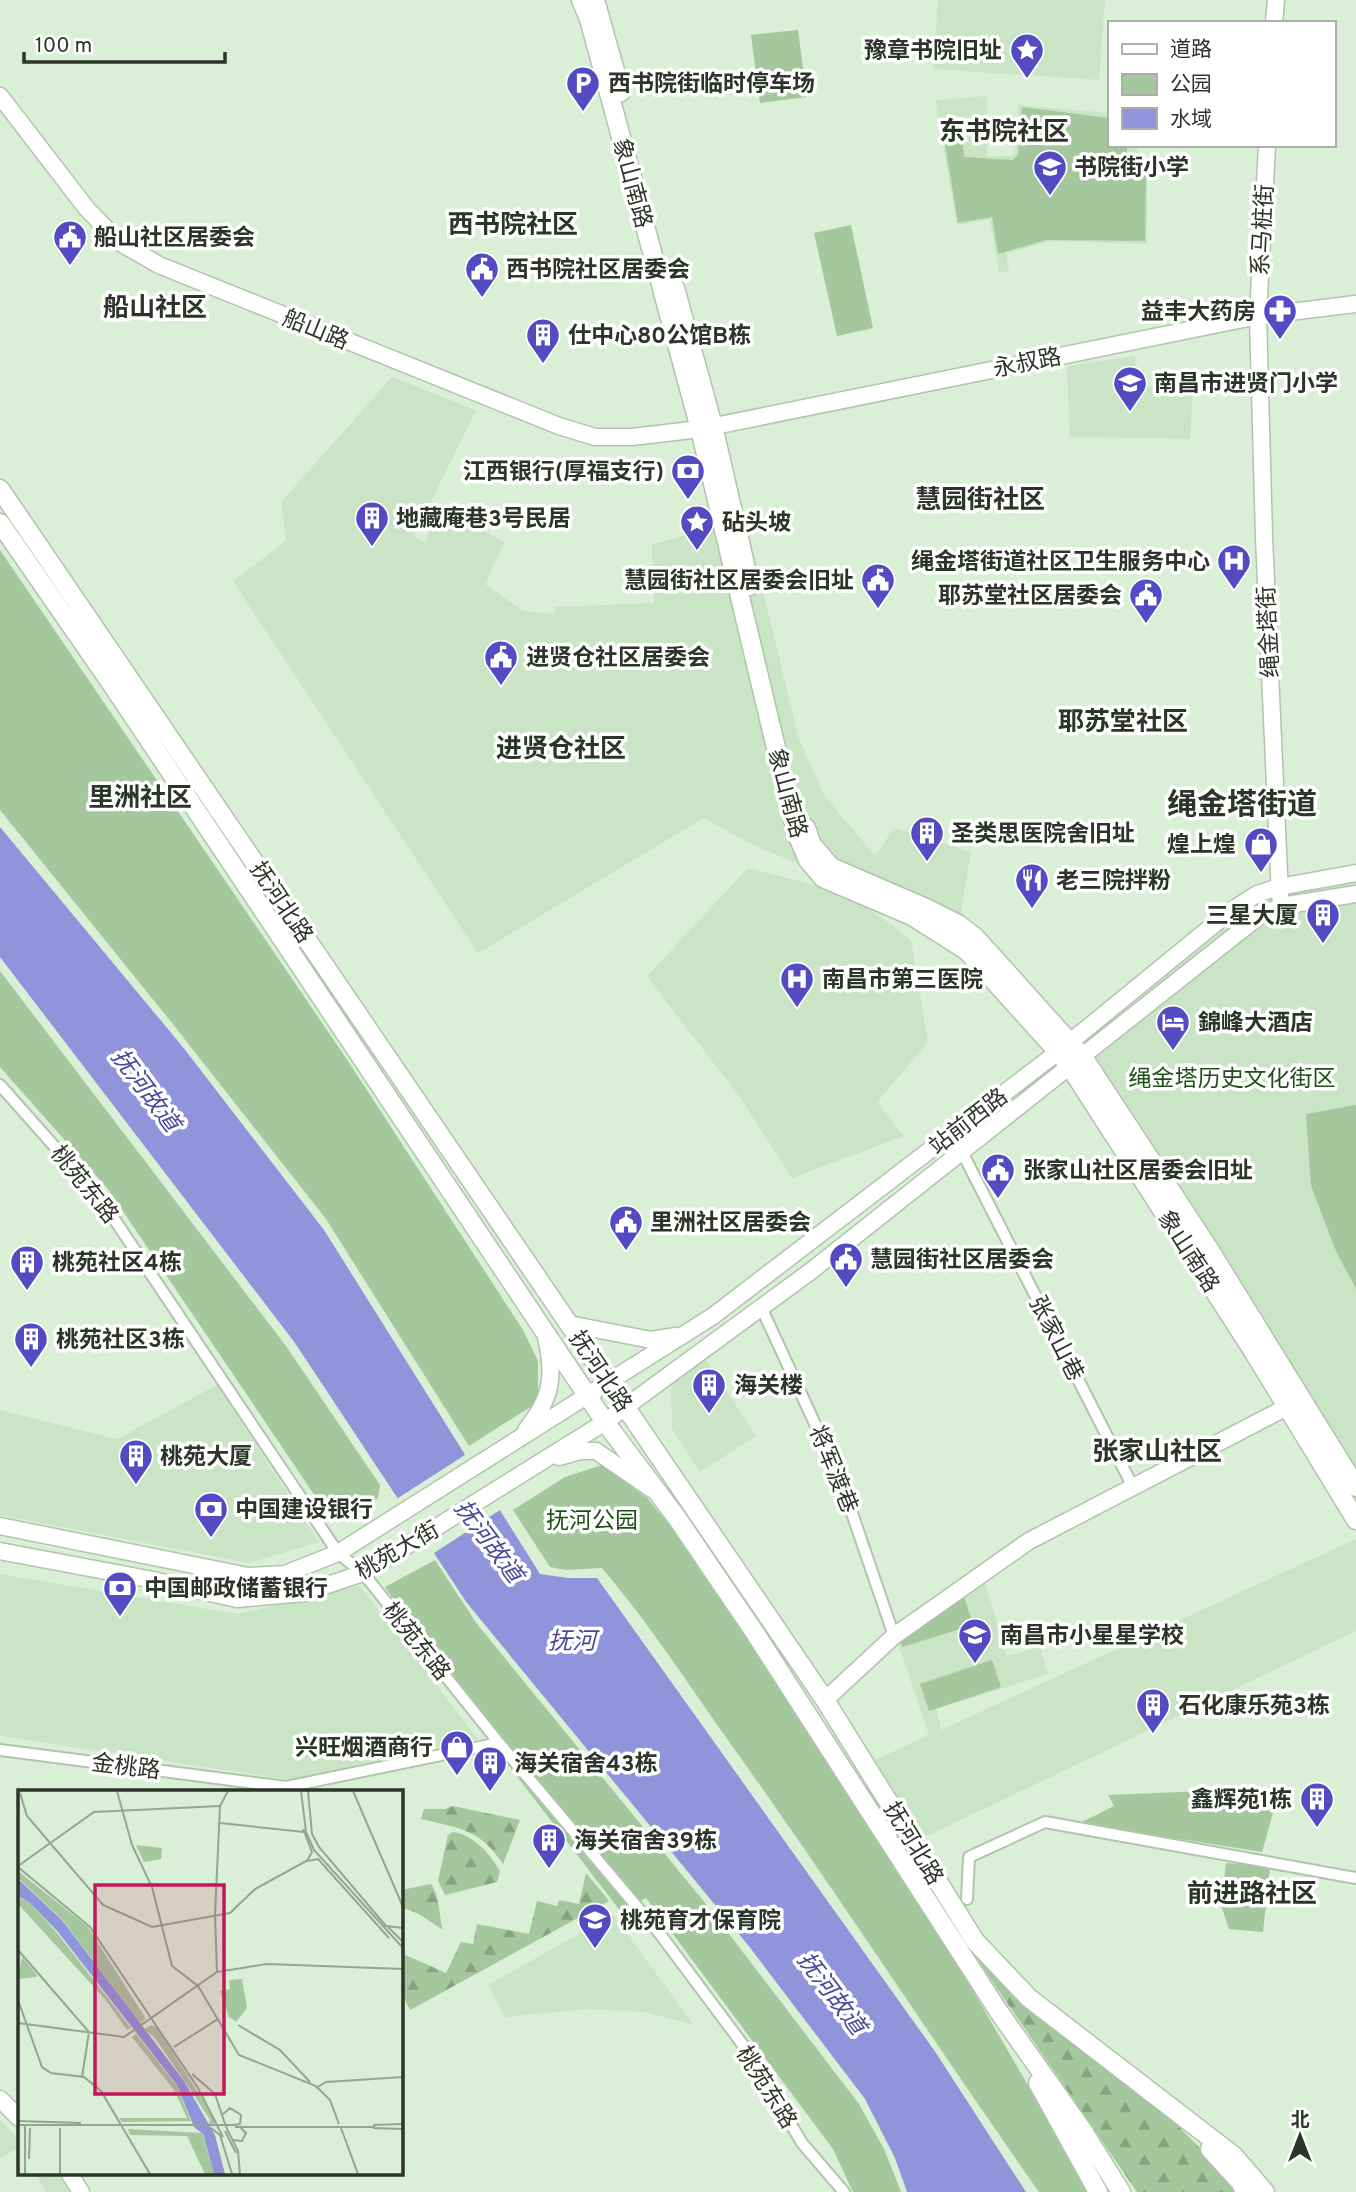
<svg xmlns="http://www.w3.org/2000/svg" width="1356" height="2192" viewBox="0 0 1356 2192" font-family="Overpass,'Noto Sans SC',sans-serif">
<style>
.built{fill:#cae4c6}
.forest{fill:url(#forest-firs)}
.green{fill:#a4c79e}
.water{fill:#9094da}
.pier{fill:#d9efd6}
.lines{fill:none;stroke-linecap:round;stroke-linejoin:round}
.street-casing{stroke:#b0c5ac;stroke-width:14}
.secondary-casing{stroke:#b0c5ac;stroke-width:19}
.primary-casing{stroke:#b0c5ac;stroke-width:21}
.street{stroke:#fff;stroke-width:10}
.secondary{stroke:#fff;stroke-width:16}
.primary{stroke:#fff;stroke-width:18}
.labels{text-anchor:middle;stroke-width:7;stroke-linejoin:round;paint-order:stroke}
.poi-label{font-size:23px;font-weight:bold;fill:#2d352b;stroke:#fff;text-anchor:start}
.street-label{font-size:23px;fill:#2d352b;stroke:#fff}
.park-label{font-size:23px;fill:#1d5015;stroke:#fff}
.water-label{font-size:24px;font-style:italic;fill:#4a499c;stroke:#fff}
.quarter-label{font-size:26px;font-weight:bold;fill:#2d352b;stroke:#fff}
.district-label{font-size:30px;font-weight:bold;fill:#2d352b;stroke:#fff}
.inset-road{fill:none;stroke:#94a592;stroke-width:2}
.view{fill:#c2185b;fill-opacity:0.15;stroke:#c2185b;stroke-width:3.5}
.inset-edge{fill:none;stroke:#2d352b;stroke-width:3.5}
</style>
<defs>
<pattern id="forest-firs" width="22" height="20" patternUnits="userSpaceOnUse" patternTransform="scale(1.75)"><rect width="22" height="20" fill="#a4c79e"/><path d="M5 1l3.5 6h-7zM16 11l3.5 6h-7z" fill="#86a281"/></pattern>
</defs>
<rect width="100%" height="100%" fill="#d9efd6"/>
<path class="built" d="M938,0H1105L1099,80L933,69Z
M987,96V156H1010L1015,153L1018,105L1109,113V145H1138L1134,173L1147,174V244L1052,241L1006,253L1009,271L999,273L990,219L957,225L935,100Z
M1135,356L1138,386L1193,388L1190,439L1070,437L1067,366Z
M392,377L476,410L414,536L424,543L440,509L505,542L485,584L523,611L553,614L555,607L654,603L652,545L745,517L799,739L824,795L875,856L894,828L971,852L958,929L755,846L704,818L478,953L233,581L286,541L281,502Z
M1356,865V1509L1070,1052L1235,914L1271,880Z
M748,868L849,894L911,940L928,1042L877,1102L904,1136L792,1178L741,1099L647,976Z
M705,1358L756,1436L700,1472L672,1429L671,1380Z
M217,1385L319,1542L249,1563L0,1515V1410L117,1439Z
M1356,1539V1631L921,1839L875,1760L929,1735L897,1640L984,1579L1007,1656L1040,1647L1048,1674L936,1709L941,1730Z
M0,1574L237,1614L360,1586L478,1739L290,1780L0,1736Z
M613,1915L694,2025L644,2012L589,2009L505,2017L488,1985Z
M0,2120L19,2140V2147L0,2159Z
M35,2173H58L69,2192H46Z"/>
<path class="forest" d="M453,1806L520,1820L503,1864C480,1829 459,1828 421,1819L424,1809H445Z
M453,1832C474,1835 490,1854 500,1871L497,1882L445,1895L438,1881L448,1835Z
M586,1873L609,1901L410,2010L401,1992V1953L446,1973L461,1942L473,1944L477,1924L529,1934L537,1901L557,1906L559,1900L579,1904Z
M431,1884C441,1899 438,1913 443,1930L419,1914L401,1907V1890Z
M975,1956L1179,2127L1231,2179L1238,2192H1137Z"/>
<path class="green" d="M798,30L807,97L760,103L751,35Z
M1022,107L1109,118V145H1127V151L1132,163L1133,176H1146L1145,241L1046,240L998,254L992,217L958,223L943,132L961,129L964,157L1012,160L1018,155Z
M851,225L873,328L837,336L814,233Z
M0,550L348,1061L523,1330L538,1361V1402L469,1446L326,1219L172,1023L0,810Z
M0,971L286,1346L380,1485L378,1498L352,1519L332,1521L108,1189L0,1067Z
M1356,1105V1289L1336,1251L1311,1186L1306,1114Z
M602,1465L647,1498L683,1541L886,1841L1090,2192H1039C934,2043 836,1891 730,1743C688,1684 649,1623 602,1568L566,1570L550,1567L513,1510L565,1477Z
M435,1560L477,1624L710,1909L859,2104L884,2149L901,2192H853L833,2149L646,1898L621,1912L483,1732L385,1587Z
M964,1596L973,1625L902,1647L900,1640Z
M992,1660L1001,1687L929,1711L920,1684Z
M1280,1788L1262,1852L1080,1823L1114,1806L1108,1795Z
M1226,1863L1270,1867L1263,1932L1229,1929L1221,1905Z"/>
<path class="water" d="M0,827L182,1046L324,1230L540,1574L568,1578H597L936,2053L1026,2192H907L895,2158L865,2099L748,1945L467,1603L295,1343L0,957Z"/>
<path class="pier" d="M468,1453L503,1508L431,1555L395,1500Z"/>
<g class="lines">
<g class="street-casing">
<path id="street" d="M0,1085L100,1198L338,1553L363,1573L499,1743L660,1934L749,2053L802,2143L844,2192
M962,1152L1133,1487
M761,1307L840,1478L894,1636
M0,1750L286,1787L499,1743
M967,1899L969,1857L1045,1822L1356,1878"/>
</g>
<g class="secondary-casing">
<path id="secondary" d="M1274,23L1276,0
M0,96L87,209L119,242L159,265L559,426L595,437H632L700,429L1258,316L1356,304
M1267,145L1258,316L1264,537L1280,897
M569,1324L651,1340L676,1336
M526,1430C552,1398 555,1376 546,1337
M559,1457L580,1451H596L653,1490
M0,1526L248,1576L285,1574L338,1553L713,1316L1058,1052L1228,913L1257,894L1279,887L1356,873
M0,1551L148,1579L237,1599L304,1593L363,1573L605,1422L811,1271L1258,917L1281,906L1356,894
M825,1700L894,1636L1029,1541L1287,1407
M0,2099L19,2118
M69,2173L81,2192"/>
</g>
<g class="primary-casing">
<path id="primary" d="M581,0L589,19L700,429L796,832L808,860L823,878L912,916L967,951L1058,1052L1070,1067L1253,1351L1356,1520
M595,0L621,92
M675,288L713,426L750,586
M0,489L825,1700L975,1941L1029,1998L1234,2156L1265,2192
M0,523L113,686L605,1422L677,1518L753,1630L999,2012L1083,2131L1121,2192
M806,828L812,845L831,867L928,909L958,924L975,937L1083,1057L1209,1249L1356,1487
M1038,2083L1098,2192
M1210,2149L1241,2183L1245,2192"/>
</g>
<use href="#street" class="street"/>
<use href="#secondary" class="secondary"/>
<use href="#primary" class="primary"/>
</g>
<defs>
<g id="sight-pin" transform="scale(1.75)"><path d="M0 17L-7.5 6A9.5 9.5 0 1 1 7.5 6Z" fill="#544bc3" stroke="#fff"/><path d="M0-6L1.8-2.2L6-1.7L2.9 1.2L3.7 5.4L0 3.3L-3.7 5.4L-2.9 1.2L-6-1.7L-1.8-2.2Z" fill="#fff"/></g>
<g id="parking-pin" transform="scale(1.75)"><path d="M0 17L-7.5 6A9.5 9.5 0 1 1 7.5 6Z" fill="#544bc3" stroke="#fff"/><path d="M-3.5-5.5H1a3.5 3.5 0 0 1 0 7H-1V5.5H-3.5ZM-1-3.4V-.6H.8a1.4 1.4 0 0 0 0-2.8Z" fill="#fff"/></g>
<g id="school-pin" transform="scale(1.75)"><path d="M0 17L-7.5 6A9.5 9.5 0 1 1 7.5 6Z" fill="#544bc3" stroke="#fff"/><path d="M0-5L7-2L0 1L-7-2ZM-4 1L0 2.5L4 1V4Q0 6-4 4Z" fill="#fff"/></g>
<g id="civic-pin" transform="scale(1.75)"><path d="M0 17L-7.5 6A9.5 9.5 0 1 1 7.5 6Z" fill="#544bc3" stroke="#fff"/><path d="M-.6-6.5H3V-4.5H.6V-3L4-1V1h2V6H-6V1h2V-1L-.6-3ZM-1.2 2.5V6h2.4V2.5Z" fill="#fff"/></g>
<g id="pharmacy-pin" transform="scale(1.75)"><path d="M0 17L-7.5 6A9.5 9.5 0 1 1 7.5 6Z" fill="#544bc3" stroke="#fff"/><path d="M-2-6h4v4h4v4h-4v4h-4v-4h-4v-4h4Z" fill="#fff"/></g>
<g id="building-pin" transform="scale(1.75)"><path d="M0 17L-7.5 6A9.5 9.5 0 1 1 7.5 6Z" fill="#544bc3" stroke="#fff"/><path d="M-4-6H4V6H1V3H-1V6H-4ZM-2.5-4.3h1.7v1.8h-1.7ZM.8-4.3h1.7v1.8H.8ZM-2.5-1h1.7V.8h-1.7ZM.8-1h1.7V.8H.8Z" fill="#fff"/></g>
<g id="bank-pin" transform="scale(1.75)"><path d="M0 17L-7.5 6A9.5 9.5 0 1 1 7.5 6Z" fill="#544bc3" stroke="#fff"/><path d="M-6-4H6V4H-6ZM0-2.3a2.3 2.3 0 1 0 0 4.6a2.3 2.3 0 1 0 0-4.6Z" fill="#fff"/></g>
<g id="hospital-pin" transform="scale(1.75)"><path d="M0 17L-7.5 6A9.5 9.5 0 1 1 7.5 6Z" fill="#544bc3" stroke="#fff"/><path d="M-5-5h3v3.5h4V-5h3V5h-3V1.5h-4V5h-3Z" fill="#fff"/></g>
<g id="shop-pin" transform="scale(1.75)"><path d="M0 17L-7.5 6A9.5 9.5 0 1 1 7.5 6Z" fill="#544bc3" stroke="#fff"/><path d="M-5-2.5h2.3a2.7 3.5 0 0 1 5.4 0H5L5.5 6h-11ZM-1.5-2.5h3a1.5 2.3 0 0 0-3 0Z" fill="#fff"/></g>
<g id="restaurant-pin" transform="scale(1.75)"><path d="M0 17L-7.5 6A9.5 9.5 0 1 1 7.5 6Z" fill="#544bc3" stroke="#fff"/><path d="M-5-6h1v4h1v-4h1v4h1v-4h1v5L-1.5 .5V6h-2V.5L-5-1ZM5-6V6H3V1.5H1.5Q1.5-4 5-6Z" fill="#fff"/></g>
<g id="hotel-pin" transform="scale(1.75)"><path d="M0 17L-7.5 6A9.5 9.5 0 1 1 7.5 6Z" fill="#544bc3" stroke="#fff"/><path d="M-6-4.5h1.5V1H6V5H4.5V3h-9V5H-6ZM-4 0a1.8 1.8 0 1 1 3.6 0ZM.5 0V-2.5h3Q6-2.5 6 0Z" fill="#fff"/></g>
</defs>
<g fill-rule="evenodd">
<use href="#sight-pin" x="1027" y="50"/>
<use href="#parking-pin" x="583" y="83"/>
<use href="#school-pin" x="1050" y="167"/>
<use href="#civic-pin" x="70" y="237"/>
<use href="#civic-pin" x="482" y="269"/>
<use href="#pharmacy-pin" x="1280" y="311"/>
<use href="#building-pin" x="543" y="335"/>
<use href="#school-pin" x="1130" y="383"/>
<use href="#bank-pin" x="688" y="471"/>
<use href="#building-pin" x="372" y="518"/>
<use href="#sight-pin" x="697" y="522"/>
<use href="#hospital-pin" x="1234" y="561"/>
<use href="#civic-pin" x="878" y="580"/>
<use href="#civic-pin" x="1146" y="595"/>
<use href="#civic-pin" x="501" y="657"/>
<use href="#building-pin" x="927" y="833"/>
<use href="#shop-pin" x="1261" y="844"/>
<use href="#restaurant-pin" x="1032" y="880"/>
<use href="#building-pin" x="1323" y="915"/>
<use href="#hospital-pin" x="797" y="979"/>
<use href="#hotel-pin" x="1173" y="1022"/>
<use href="#civic-pin" x="998" y="1170"/>
<use href="#civic-pin" x="626" y="1222"/>
<use href="#civic-pin" x="846" y="1259"/>
<use href="#building-pin" x="27" y="1262"/>
<use href="#building-pin" x="31" y="1339"/>
<use href="#building-pin" x="709" y="1385"/>
<use href="#building-pin" x="136" y="1456"/>
<use href="#bank-pin" x="211" y="1509"/>
<use href="#bank-pin" x="120" y="1588"/>
<use href="#school-pin" x="975" y="1635"/>
<use href="#building-pin" x="1153" y="1705"/>
<use href="#shop-pin" x="457" y="1747"/>
<use href="#building-pin" x="490" y="1763"/>
<use href="#building-pin" x="1317" y="1799"/>
<use href="#building-pin" x="549" y="1840"/>
<use href="#school-pin" x="595" y="1920"/>
</g>
<g class="labels">
<g class="poi-label">
<text x="1002" y="58" text-anchor="end">豫章书院旧址</text>
<text x="608" y="91">西书院街临时停车场</text>
<text x="1074" y="175">书院街小学</text>
<text x="94" y="245">船山社区居委会</text>
<text x="506" y="277">西书院社区居委会</text>
<text x="1256" y="319" text-anchor="end">益丰大药房</text>
<text x="568" y="343">仕中心80公馆B栋</text>
<text x="1154" y="391">南昌市进贤门小学</text>
<text x="664" y="479" text-anchor="end">江西银行(厚福支行)</text>
<text x="396" y="526">地藏庵巷3号民居</text>
<text x="722" y="530">砧头坡</text>
<text x="1210" y="569" text-anchor="end">绳金塔街道社区卫生服务中心</text>
<text x="854" y="588" text-anchor="end">慧园街社区居委会旧址</text>
<text x="1122" y="603" text-anchor="end">耶苏堂社区居委会</text>
<text x="526" y="665">进贤仓社区居委会</text>
<text x="951" y="841">圣类思医院舍旧址</text>
<text x="1236" y="852" text-anchor="end">煌上煌</text>
<text x="1056" y="888">老三院拌粉</text>
<text x="1298" y="923" text-anchor="end">三星大厦</text>
<text x="822" y="987">南昌市第三医院</text>
<text x="1198" y="1030">錦峰大酒店</text>
<text x="1023" y="1178">张家山社区居委会旧址</text>
<text x="650" y="1230">里洲社区居委会</text>
<text x="870" y="1267">慧园街社区居委会</text>
<text x="52" y="1270">桃苑社区4栋</text>
<text x="56" y="1347">桃苑社区3栋</text>
<text x="734" y="1393">海关楼</text>
<text x="160" y="1464">桃苑大厦</text>
<text x="235" y="1517">中国建设银行</text>
<text x="144" y="1596">中国邮政储蓄银行</text>
<text x="1000" y="1643">南昌市小星星学校</text>
<text x="1178" y="1713">石化康乐苑3栋</text>
<text x="433" y="1755" text-anchor="end">兴旺烟酒商行</text>
<text x="514" y="1771">海关宿舍43栋</text>
<text x="1292" y="1807" text-anchor="end">鑫辉苑1栋</text>
<text x="574" y="1848">海关宿舍39栋</text>
<text x="620" y="1928">桃苑育才保育院</text>
</g>
<g class="street-label">
<text transform="translate(633 183) rotate(75)" y="8">象山南路</text>
<text transform="translate(1262 230) rotate(-87)" y="8">系马桩街</text>
<text transform="translate(316 329) rotate(22)" y="8">船山路</text>
<text transform="translate(1027 362) rotate(-11)" y="8">永叔路</text>
<text transform="translate(1268 632) rotate(-93)" y="8">绳金塔街</text>
<text transform="translate(788 793) rotate(75)" y="8">象山南路</text>
<text transform="translate(282 902) rotate(56)" y="8">抚河北路</text>
<text transform="translate(968 1121) rotate(-38)" y="8">站前西路</text>
<text transform="translate(85 1184) rotate(51)" y="8">桃苑东路</text>
<text transform="translate(1189 1251) rotate(57)" y="8">象山南路</text>
<text transform="translate(1057 1338) rotate(63)" y="8">张家山巷</text>
<text transform="translate(601 1371) rotate(56)" y="8">抚河北路</text>
<text transform="translate(834 1469) rotate(68)" y="8">将军渡巷</text>
<text transform="translate(397 1550) rotate(-30)" y="8">桃苑大街</text>
<text transform="translate(417 1641) rotate(51)" y="8">桃苑东路</text>
<text transform="translate(126 1766) rotate(7)" y="8">金桃路</text>
<text transform="translate(914 1843) rotate(59)" y="8">抚河北路</text>
<text transform="translate(767 2087) rotate(58)" y="8">桃苑东路</text>
</g>
<g class="park-label">
<text x="1232" y="1086">绳金塔历史文化街区</text>
<text x="592" y="1528">抚河公园</text>
</g>
<g class="water-label">
<text transform="translate(146 1090) rotate(53)" y="8">抚河故道</text>
<text transform="translate(489 1541) rotate(53)" y="8">抚河故道</text>
<text x="572" y="1649">抚河</text>
<text transform="translate(832 1993) rotate(53)" y="8">抚河故道</text>
</g>
<g class="quarter-label">
<text x="1004" y="140">东书院社区</text>
<text x="513" y="233">西书院社区</text>
<text x="155" y="316">船山社区</text>
<text x="980" y="508">慧园街社区</text>
<text x="1123" y="730">耶苏堂社区</text>
<text x="561" y="757">进贤仓社区</text>
<text x="140" y="806">里洲社区</text>
<text x="1157" y="1460">张家山社区</text>
<text x="1252" y="1902">前进路社区</text>
</g>
<g class="district-label">
<text x="1242" y="814">绳金塔街道</text>
</g>
</g>
<g transform="translate(18 1790)">
<rect width="385" height="385" fill="#d9efd6"/>
<path d="M118,55L144,58L143,69L126,72ZM0,81L70,137L128,229L122,233L44,129L0,88ZM0,107L11,112L39,143L113,238L109,240L87,209L0,114ZM4,167L19,185L18,187L0,189ZM224,189L229,218L218,232L211,227L202,201L212,199L211,190ZM134,235L139,238L199,332L190,336L192,330L176,305L137,248L126,239ZM118,244L159,296L173,331L104,332L101,328H169L156,300L114,247ZM110,339L184,343L196,384H187L169,346L112,345Z" fill="#a4c79e"/>
<path d="M0,89L44,130L166,291L197,345L207,384H196L185,344L176,337L159,295L40,142L11,112L0,106Z" fill="#9094da"/>
<path class="inset-road" d="M99,1L114,55L134,97L154,176L180,196L221,265L298,296L312,310L321,334M283,1L288,42L296,60L385,158M290,1L294,44L301,57L368,136L385,138M335,1L385,117M2,3L9,26L85,115L134,137L212,123L237,99L290,70M202,33L286,42M285,39L294,62L289,71M289,71L300,69L371,148M0,76L76,22L202,16M0,77L72,137L180,298L205,347M197,125L199,182M197,125L202,16L210,1M370,137L385,152M0,160L71,242L64,287M0,210L24,277L33,283L66,287L83,301L132,384M0,233L106,247L199,182L249,174L385,179M220,235L262,260L292,292M156,257L200,229M174,284L197,304L204,325M298,298L308,292L385,287M0,331L63,333M0,335H217L222,334L223,325L212,318L204,325L206,331L210,341L220,361L222,384M355,335L385,334M217,337H357M42,338V384M193,338L202,345L214,384M323,338L340,384M355,338L385,339M207,341L218,363M214,350L224,351L228,343L223,338M11,369L12,338M7,384V335"/>
<path class="view" d="M77,95H206V304H77Z"/>
<rect width="385" height="385" class="inset-edge"/>
</g>
<rect x="1108" y="21" width="228" height="126" fill="#ffffff" stroke="#abaeaa" stroke-width="2"/>
<rect x="1122" y="44" width="35" height="10" fill="#ffffff" stroke="#abaeaa" stroke-width="2"/>
<text x="1170" y="56" font-size="21" fill="#2d352b">道路</text>
<rect x="1122" y="74" width="35" height="21" fill="#a4c79e" stroke="#abaeaa" stroke-width="2"/>
<text x="1170" y="91" font-size="21" fill="#2d352b">公园</text>
<rect x="1122" y="108" width="35" height="21" fill="#9094da" stroke="#abaeaa" stroke-width="2"/>
<text x="1170" y="126" font-size="21" fill="#2d352b">水域</text>
<g transform="translate(1300 2136)" stroke="#ffffff" stroke-width="5" paint-order="stroke">
<path d="M0-5L12 26L0 18L-12 26Z" fill="#2d352b"/>
<text y="-10" font-size="19" font-weight="bold" text-anchor="middle" fill="#2d352b">北</text>
</g>
<path d="M24 52v10h201v-10" fill="none" stroke="#2d352b" stroke-width="3.5"/>
<text x="35" y="52" font-size="21" fill="#2d352b" stroke="#ffffff" stroke-width="5" paint-order="stroke">100 m</text>
</svg>
